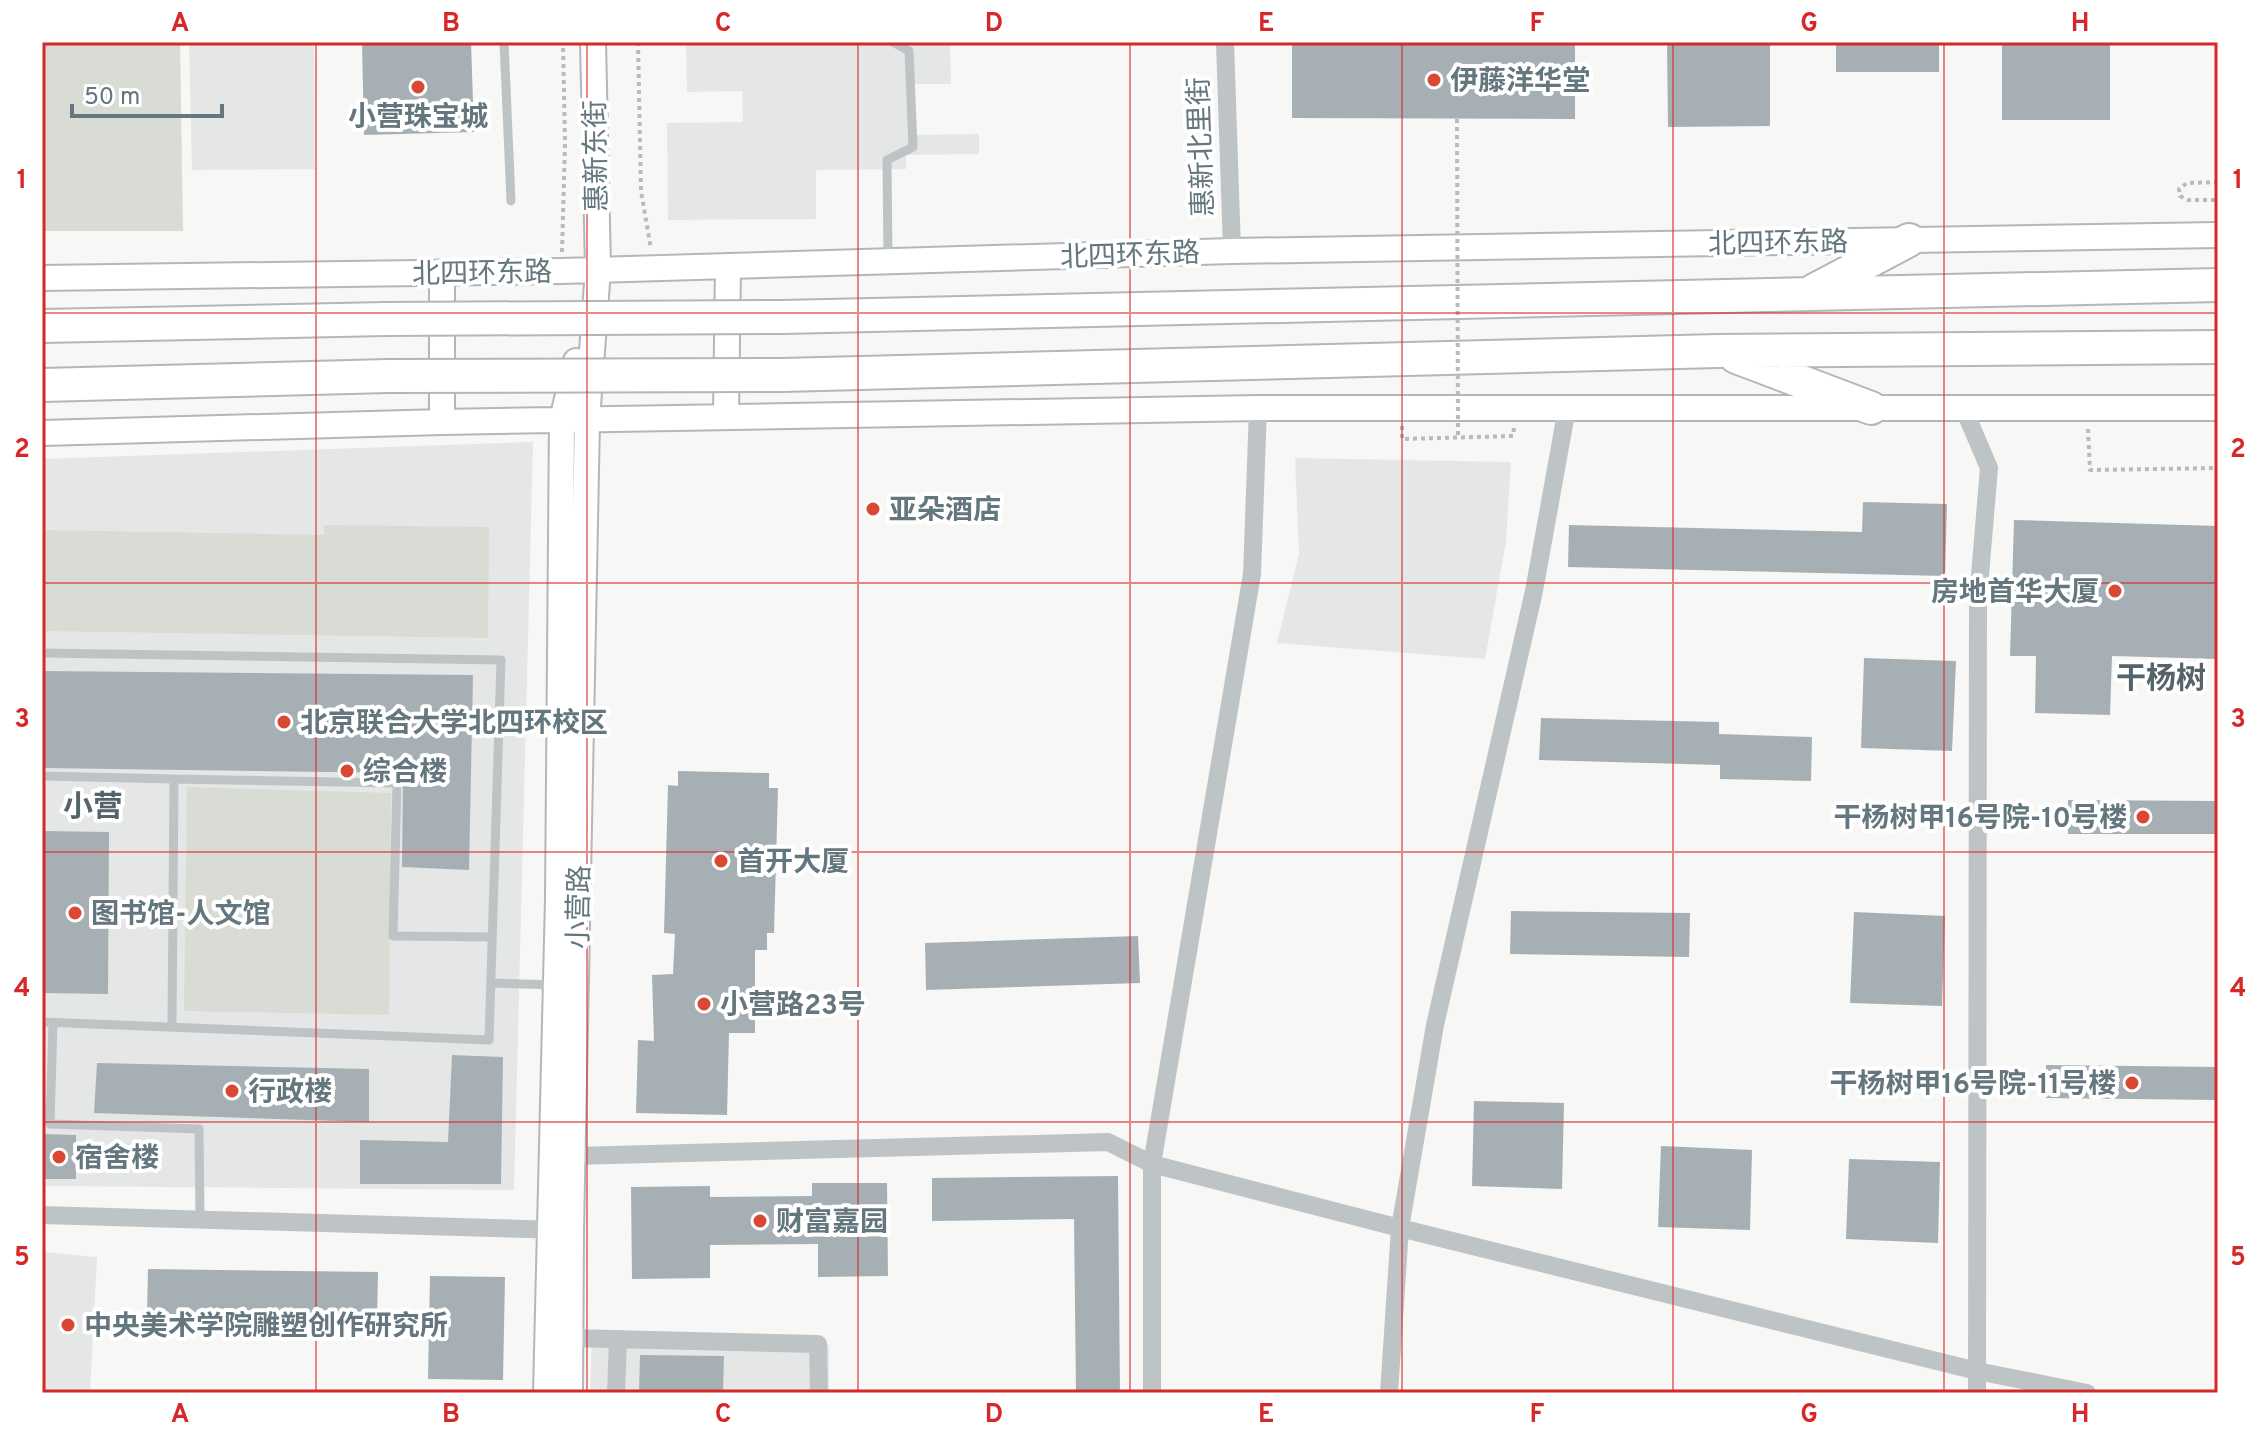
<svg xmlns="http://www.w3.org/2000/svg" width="2260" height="1435" viewBox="0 0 2260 1435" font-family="Overpass,'Noto Sans SC',sans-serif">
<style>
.built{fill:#e5e7e6}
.green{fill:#d8dcd4}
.building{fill:#a6b0b4}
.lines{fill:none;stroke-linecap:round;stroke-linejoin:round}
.secondary-casing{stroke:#b1b8bb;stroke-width:28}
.highway-casing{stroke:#b2b7b9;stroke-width:36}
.path{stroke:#b7bbbd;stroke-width:4;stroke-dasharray:4 4;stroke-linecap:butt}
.lane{stroke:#bec4c6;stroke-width:9}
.street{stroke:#bec4c6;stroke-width:18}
.secondary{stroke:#fff;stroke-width:24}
.highway{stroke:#fff;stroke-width:32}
.highway-bridge-casing{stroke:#b2b7b9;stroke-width:36;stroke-linecap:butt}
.path-bridge{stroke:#b7bbbd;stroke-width:4;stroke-dasharray:4 4;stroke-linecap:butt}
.highway-bridge{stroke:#fff;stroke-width:32}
.grid{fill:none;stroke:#d62828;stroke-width:2;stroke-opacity:0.55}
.poi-dot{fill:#da4732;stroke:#fff;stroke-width:3}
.labels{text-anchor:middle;stroke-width:8;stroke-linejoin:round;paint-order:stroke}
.poi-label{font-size:28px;font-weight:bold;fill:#64767e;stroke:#fff;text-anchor:start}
.street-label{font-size:28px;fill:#64767e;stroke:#fff}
.neighbourhood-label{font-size:30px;font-weight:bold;fill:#55636a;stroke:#fff}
.neatline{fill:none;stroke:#d62828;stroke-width:3}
.grid-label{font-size:26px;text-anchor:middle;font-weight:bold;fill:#d62828}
</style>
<rect width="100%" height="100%" fill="#f7f7f5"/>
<path class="built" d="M189,42H314L315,169L192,170Z
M686,42H950L951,84H913L914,135L979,134V154L906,155V169L816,170V219L668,220L667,123L743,122L742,91L687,92Z
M533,442L514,1190L42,1186V459Z
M1295,458L1511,462L1506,541L1485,659L1277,643L1299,554Z
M42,1252L97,1257L90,1393H42Z
M592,1332L823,1338L829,1346V1393H590Z"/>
<path class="green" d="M42,42H180L183,231H42Z
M324,525L489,527L488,638L42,631V530L324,535Z
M187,787L391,793L389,1015L184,1011Z"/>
<path class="building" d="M362,42H471L474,132L364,135Z
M1292,42H1575V119L1292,118Z
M1667,42H1770V126L1668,127Z
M1836,42H1939V72H1836Z
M2002,42H2110V120H2002Z
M1863,502L1947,504L1945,576L1568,567L1569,525L1862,532Z
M2014,520L2218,526V659L2112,656L2110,715L2035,713L2036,656H2010Z
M1864,658L1956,661L1952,751L1861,748Z
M42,671L473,675L469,870L402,867L403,773L42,768Z
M1541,718L1719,722V734L1812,737L1811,781L1720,779V765L1539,760Z
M678,771L769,773V788H778L774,933H767V950H755V1033H729L727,1115L636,1113L638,1040L654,1041L652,975L673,974L675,934L664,933L668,785L678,786Z
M2068,800L2218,801V834H2068Z
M42,831L109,832L108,994L42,993Z
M1511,911L1690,913L1689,957L1510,954Z
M1854,912L1945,916L1942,1006L1850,1003Z
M1138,936L1140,983L926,990L925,943Z
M452,1055L503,1057L501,1184H360V1140L448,1142Z
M97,1063L369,1069V1122L94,1113Z
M2046,1065L2218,1067V1100L2046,1098Z
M1474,1101L1564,1103L1562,1189L1472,1186Z
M42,1134L76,1135V1179H42Z
M1661,1146L1752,1150L1750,1230L1658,1227Z
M1849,1159L1940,1162L1938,1243L1846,1239Z
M1118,1176L1120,1393H1076L1074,1219L932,1221V1178Z
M812,1183H887L888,1276L818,1277V1244L710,1245V1278L632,1279L631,1187L710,1186V1197L812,1196Z
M148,1269L378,1272L377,1320L147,1316Z
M430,1276L505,1277L503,1380L428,1379Z
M640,1355L724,1356L723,1393H639Z"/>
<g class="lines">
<g class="secondary-casing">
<path id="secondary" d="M42,278L561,271L1232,251L2218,235
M726,417L728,266
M442,422V272
M42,433L442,422L1258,408H2218
M546,1393L558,899L562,420L576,361
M570,1393L571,1230L587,420L598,269L593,42"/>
</g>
<g class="highway-casing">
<path id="highway" d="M1813,291L1909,240
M782,317L2218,285
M42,326L386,319
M1736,357L1871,408
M782,375L1718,351L2218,347
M42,385L388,376"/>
</g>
<path class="path" d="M638,42L641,191L651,249
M2218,182L2187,183L2179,189L2180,196L2188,200H2218
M562,252L565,144L563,42
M1402,426V439L1513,436L1514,428
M2088,429L2090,470L2218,468"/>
<path class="lane" d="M504,42L511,201
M888,261L887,160L913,147L909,51L893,42
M42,653L501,660L489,1040L42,1022
M42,776L174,779L172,1027
M174,779L397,783L393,936L492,937
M491,983L555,985
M53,1023L50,1124L199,1129L200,1220"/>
<path class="street" d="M1225,42L1232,251
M1963,407L1989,468L1978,599L1977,1393
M566,1163L573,1156L1108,1142L1152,1164L1400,1228L1977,1371L2087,1393
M42,1215L563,1230
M571,1338L818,1344L819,1393
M616,1393L618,1339
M1152,1393V1164L1252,574L1258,408
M1389,1393L1400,1228L1435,1025L1534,591L1567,408"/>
<use href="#secondary" class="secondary"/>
<use href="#highway" class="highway"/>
<g class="highway-bridge-casing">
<path id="highway-bridge" d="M386,319L782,317
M388,376L782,375"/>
</g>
<path class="path-bridge" d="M1457,119L1458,437"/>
<use href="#highway-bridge" class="highway-bridge"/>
</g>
<path class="grid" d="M316,42V1393M587,42V1393M858,42V1393M1130,42V1393M1402,42V1393M1673,42V1393M1944,42V1393M42,313H2218M42,583H2218M42,852H2218M42,1122H2218"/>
<g class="poi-dot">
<circle cx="1434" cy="80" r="8"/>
<circle cx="418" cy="87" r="8"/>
<circle cx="873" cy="509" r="8"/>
<circle cx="2115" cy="591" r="8"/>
<circle cx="284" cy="722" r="8"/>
<circle cx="347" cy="771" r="8"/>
<circle cx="2143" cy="817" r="8"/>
<circle cx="721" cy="861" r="8"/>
<circle cx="75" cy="913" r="8"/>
<circle cx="704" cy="1004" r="8"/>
<circle cx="2132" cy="1083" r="8"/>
<circle cx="232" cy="1091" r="8"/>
<circle cx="59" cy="1157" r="8"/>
<circle cx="760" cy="1221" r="8"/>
<circle cx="68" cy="1325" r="8"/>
</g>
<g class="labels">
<g class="poi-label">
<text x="1450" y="90">伊藤洋华堂</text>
<text x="418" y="126" text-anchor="middle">小营珠宝城</text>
<text x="889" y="519">亚朵酒店</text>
<text x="2099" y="601" text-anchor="end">房地首华大厦</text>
<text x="300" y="732">北京联合大学北四环校区</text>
<text x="363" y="781">综合楼</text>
<text x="2127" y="827" text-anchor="end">干杨树甲16号院-10号楼</text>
<text x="737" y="871">首开大厦</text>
<text x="91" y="923">图书馆-人文馆</text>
<text x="720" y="1014">小营路23号</text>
<text x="2116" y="1093" text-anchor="end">干杨树甲16号院-11号楼</text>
<text x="248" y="1101">行政楼</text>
<text x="75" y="1167">宿舍楼</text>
<text x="776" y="1231">财富嘉园</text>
<text x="84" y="1335">中央美术学院雕塑创作研究所</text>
</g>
<g class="street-label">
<text transform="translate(1200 147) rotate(-92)" y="10">惠新北里街</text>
<text transform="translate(595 156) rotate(-91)" y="10">惠新东街</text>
<text transform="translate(1778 242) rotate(-1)" y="10">北四环东路</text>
<text transform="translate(1130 254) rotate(-2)" y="10">北四环东路</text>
<text transform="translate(482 272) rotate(-1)" y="10">北四环东路</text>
<text transform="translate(578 907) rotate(-89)" y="10">小营路</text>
</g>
<g class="neighbourhood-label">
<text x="2161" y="688">干杨树</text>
<text x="93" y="816">小营</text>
</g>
</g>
<rect width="2260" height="1435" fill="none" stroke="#ffffff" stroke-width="88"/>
<path d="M72 104v12h150v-12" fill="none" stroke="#64767e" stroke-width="4"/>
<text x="84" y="104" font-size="24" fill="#64767e" stroke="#ffffff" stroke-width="6" paint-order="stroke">50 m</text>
<rect x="44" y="44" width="2172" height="1347" class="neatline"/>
<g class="grid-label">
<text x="180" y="31">A</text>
<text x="451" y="31">B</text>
<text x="723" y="31">C</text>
<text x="994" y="31">D</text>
<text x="1266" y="31">E</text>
<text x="1537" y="31">F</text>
<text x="1809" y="31">G</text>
<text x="2080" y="31">H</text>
<text x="22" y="188">1</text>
<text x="2238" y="188">1</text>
<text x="22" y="457">2</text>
<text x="2238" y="457">2</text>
<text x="22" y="727">3</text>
<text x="2238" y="727">3</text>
<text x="22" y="996">4</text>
<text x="2238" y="996">4</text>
<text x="22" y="1265">5</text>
<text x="2238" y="1265">5</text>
<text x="180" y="1422">A</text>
<text x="451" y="1422">B</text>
<text x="723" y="1422">C</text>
<text x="994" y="1422">D</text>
<text x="1266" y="1422">E</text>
<text x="1537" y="1422">F</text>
<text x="1809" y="1422">G</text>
<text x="2080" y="1422">H</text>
</g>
</svg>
